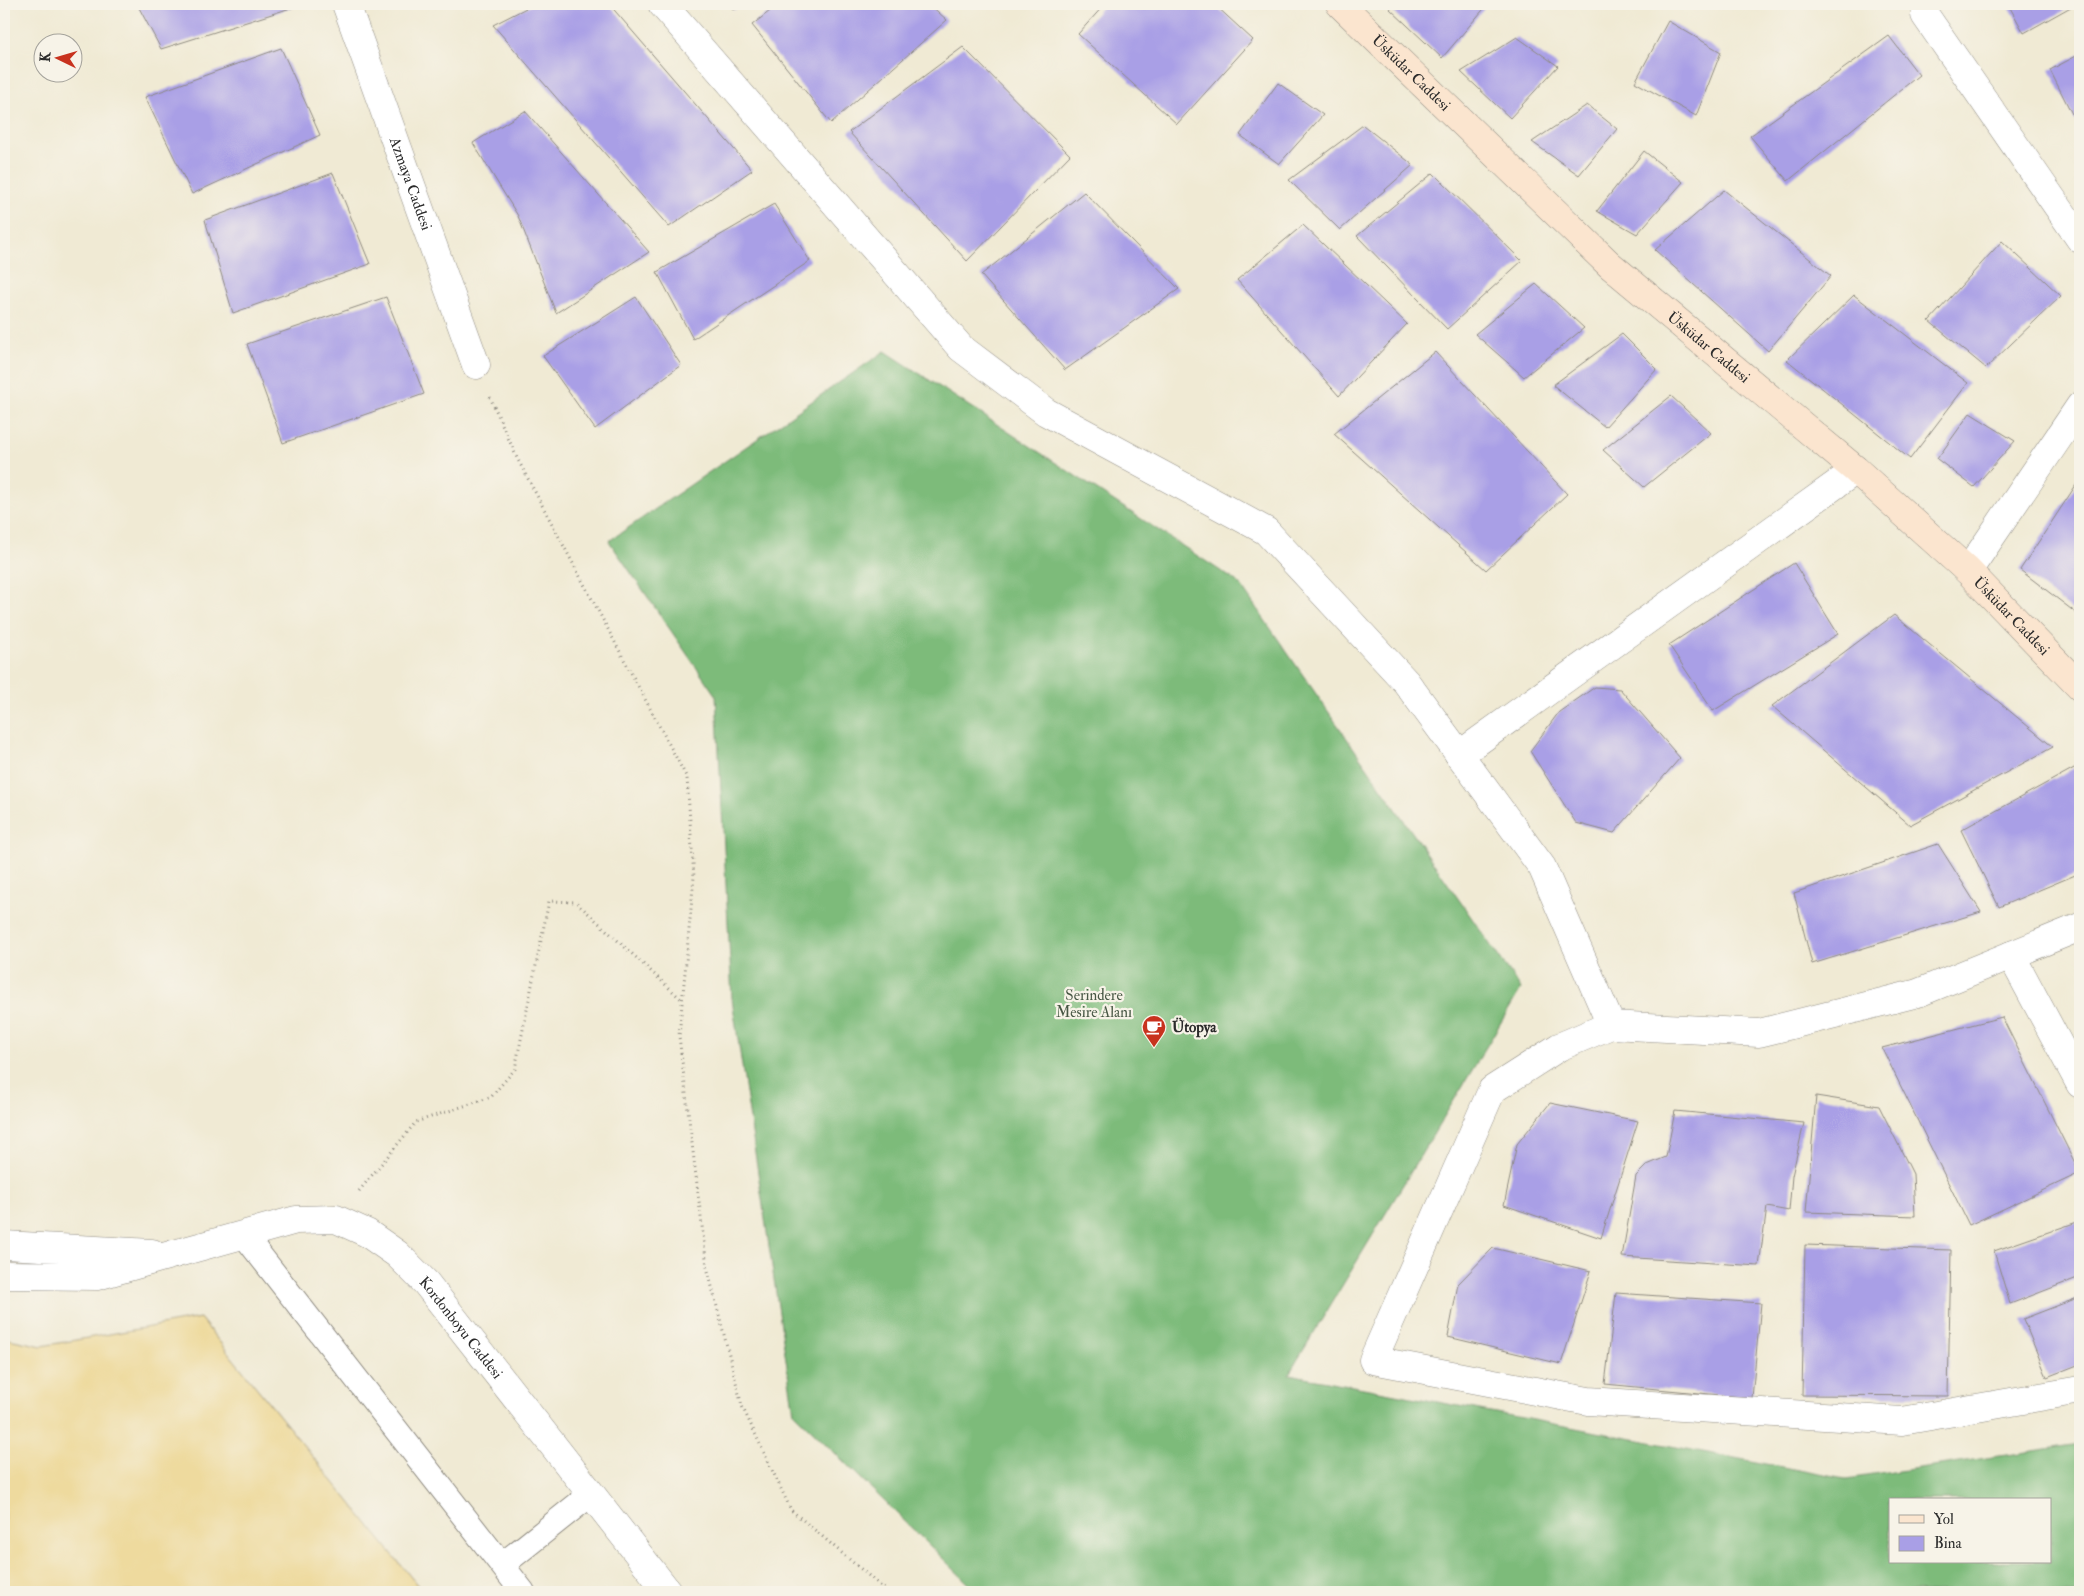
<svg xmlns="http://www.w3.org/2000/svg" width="2084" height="1596" viewBox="0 0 2084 1596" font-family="'IM FELL Double Pica',serif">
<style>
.forest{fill:#7dbb7a;stroke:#547352;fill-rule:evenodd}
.sand{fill:#eeda9e;stroke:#8c8264}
.building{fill:#a99fe6}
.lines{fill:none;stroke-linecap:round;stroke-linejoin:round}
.service-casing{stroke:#8e8a80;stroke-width:26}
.minor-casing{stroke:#8e8a80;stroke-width:29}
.tertiary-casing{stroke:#8e8a80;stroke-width:29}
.secondary-casing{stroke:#8e8a80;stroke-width:29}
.path{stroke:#8e8a80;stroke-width:3;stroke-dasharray:1 4;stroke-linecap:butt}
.service{stroke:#fff;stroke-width:24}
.minor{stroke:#fff;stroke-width:28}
.tertiary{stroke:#fff;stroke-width:28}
.secondary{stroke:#fbe5cf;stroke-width:28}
.labels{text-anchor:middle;stroke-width:4.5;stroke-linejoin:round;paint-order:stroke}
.street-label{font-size:15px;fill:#2b2b2b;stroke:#f7f3e8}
.park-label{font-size:15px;fill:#475744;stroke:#f7f3e8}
.poi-label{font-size:15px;font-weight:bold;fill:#2b2b2b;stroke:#f7f3e8;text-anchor:start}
</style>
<rect width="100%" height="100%" fill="#f7f3e8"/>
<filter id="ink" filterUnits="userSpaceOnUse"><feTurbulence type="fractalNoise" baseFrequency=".02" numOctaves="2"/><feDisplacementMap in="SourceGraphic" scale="10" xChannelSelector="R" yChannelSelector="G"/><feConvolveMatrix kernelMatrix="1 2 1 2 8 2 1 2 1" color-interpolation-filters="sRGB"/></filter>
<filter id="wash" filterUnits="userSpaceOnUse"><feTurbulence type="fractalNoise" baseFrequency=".0096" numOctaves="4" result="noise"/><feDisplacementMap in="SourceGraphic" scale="20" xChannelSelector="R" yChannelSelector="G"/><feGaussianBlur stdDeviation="1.12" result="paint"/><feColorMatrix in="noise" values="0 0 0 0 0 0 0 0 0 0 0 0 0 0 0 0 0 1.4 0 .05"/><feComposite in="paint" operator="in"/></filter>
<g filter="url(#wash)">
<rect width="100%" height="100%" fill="#f0ead4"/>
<path class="forest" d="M885,351L1239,583L1521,989L1289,1374L1846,1479L2080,1444V1592H973L969,1584L794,1413L732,999L716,696L609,541ZM1890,1500H2050V1562H1890Z"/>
<path class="sand" d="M200,1318L423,1592H4V1338L42,1346Z"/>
<g id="blocks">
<path class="building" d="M137,4H293L294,7L161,49Z
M534,4H609L752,170L669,227L493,25Z
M728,4H741L734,10Z
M779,4H929L947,20L831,123L752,25Z
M1105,4H1214L1253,40L1177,124L1078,34Z
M1394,4H1488L1442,58L1390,9Z
M2008,4H2076L2024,33Z
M1668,21L1721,52L1696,116L1635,82Z
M1889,36L1919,75L1788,181L1750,136Z
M1517,37L1558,66L1510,118L1461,72Z
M963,47L1070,155L967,261L849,132Z
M281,48L320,135L192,194L145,97Z
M2080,54V130L2050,70Z
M1278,83L1323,115L1279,164L1240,135Z
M1587,105L1617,129L1579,175L1532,142Z
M525,111L649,252L556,313L518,216L473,143Z
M1363,125L1413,165L1340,230L1289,180Z
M1644,151L1683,182L1637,234L1597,211Z
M333,173L370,264L233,313L205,220Z
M1433,173L1522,261L1447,329L1357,236Z
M1724,190L1831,276L1768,351L1655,250Z
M1084,192L1179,289L1065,370L981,275Z
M774,204L810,261L693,339L657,272Z
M1303,225L1407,324L1339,396L1237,280Z
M2002,241L2061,296L1986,368L1929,321Z
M1536,284L1584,328L1524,377L1475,334Z
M1854,295L1968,383L1910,459L1787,360Z
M386,297L424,394L283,443L247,344Z
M636,297L681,365L595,429L543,356Z
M1622,334L1657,369L1605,427L1553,385Z
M1435,352L1567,494L1486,570L1334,434Z
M1671,396L1711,433L1644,487L1603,450Z
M1970,413L2015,441L1974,487L1937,459Z
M2080,479V616L2020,570Z
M1794,563L1838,634L1713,711L1669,645Z
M1894,615L2053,747L1910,825L1772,706Z
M1595,687L1620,689L1680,758L1614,833L1576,823L1530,751L1559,712Z
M2076,767L2080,774V873L1999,907L1961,830Z
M1938,844L1981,912L1812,964L1794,893Z
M2002,1017L2080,1173L1969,1225L1882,1048Z
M1816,1096L1879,1106L1913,1174L1915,1216L1806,1212Z
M1550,1103L1638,1121L1601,1238L1504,1205L1517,1144Z
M1675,1111L1804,1123L1792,1176L1789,1211L1767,1207L1759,1266L1622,1257L1636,1176L1647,1165L1666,1157Z
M2080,1221V1277L2010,1304L1994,1251Z
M1805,1245L1951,1250L1948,1396L1802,1395Z
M1493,1248L1591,1271L1561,1364L1448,1337L1458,1284Z
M1616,1293L1761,1303L1752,1398L1605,1384Z
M2080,1297V1364L2047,1377L2023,1319Z"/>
</g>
</g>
<g filter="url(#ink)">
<use href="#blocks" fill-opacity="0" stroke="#8e8a80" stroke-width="1"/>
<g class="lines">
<g class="service-casing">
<path id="service" d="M244,1235L523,1592
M502,1565L591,1494"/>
</g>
<g class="minor-casing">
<g id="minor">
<path id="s1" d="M346,4L476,365"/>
<path d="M662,4L961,348L1046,412L1266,531L1406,682L1542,867L1611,1025L1759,1033L1918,993L2080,927"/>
<path d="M1925,15L2080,239"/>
<path d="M1968,571L2080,406"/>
<path d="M1459,755L1856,470"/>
<path d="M2011,955L2080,1084"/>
<path d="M1611,1025L1559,1047L1492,1090L1373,1360L1588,1401L1902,1421L2080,1390"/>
<path d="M4,1245L152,1253"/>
<path d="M4,1275L97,1276L174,1254"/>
</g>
</g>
<g class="tertiary-casing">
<g id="tertiary">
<path id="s2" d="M174,1254L296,1220L336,1219L367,1233L397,1254L426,1283L668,1592"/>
</g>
</g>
<g class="secondary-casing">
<g id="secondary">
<path id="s3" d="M1340,4L1610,265L1856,470L1968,571L2080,687"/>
</g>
</g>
<path class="path" d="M490,397L517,458L687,778L694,877L679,1036L707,1267L742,1406L791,1510L888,1592
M359,1191L416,1122L491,1097L515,1069L549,901L576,902L681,999"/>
<use href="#service" class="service"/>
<use href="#minor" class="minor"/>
<use href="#tertiary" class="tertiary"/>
<use href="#secondary" class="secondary"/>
</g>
</g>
<defs>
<g id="cafe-pin" transform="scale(1.25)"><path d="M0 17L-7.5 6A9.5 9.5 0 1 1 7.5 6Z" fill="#c8321e" stroke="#f7f3e8"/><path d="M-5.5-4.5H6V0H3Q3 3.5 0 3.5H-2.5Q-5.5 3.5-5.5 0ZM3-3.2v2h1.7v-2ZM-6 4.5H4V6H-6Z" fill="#fff"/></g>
</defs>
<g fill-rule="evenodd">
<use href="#cafe-pin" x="1154" y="1027"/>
</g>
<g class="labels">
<g class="street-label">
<text dy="5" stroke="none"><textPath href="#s3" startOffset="99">Üsküdar Caddesi</textPath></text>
<text dy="5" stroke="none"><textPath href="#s1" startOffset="191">Azmaya Caddesi</textPath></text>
<text dy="5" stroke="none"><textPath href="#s3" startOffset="504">Üsküdar Caddesi</textPath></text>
<text dy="5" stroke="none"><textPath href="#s3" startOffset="909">Üsküdar Caddesi</textPath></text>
<text dy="5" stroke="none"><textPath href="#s2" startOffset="335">Kordonboyu Caddesi</textPath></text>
</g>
<g class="park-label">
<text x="1094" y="1000">Serindere<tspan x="1094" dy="17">Mesire Alanı</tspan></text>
</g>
<g class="poi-label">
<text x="1172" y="1032">Ütopya</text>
</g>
</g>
<rect width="2084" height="1596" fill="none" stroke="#f7f3e8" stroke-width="20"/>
<rect x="1889" y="1498" width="162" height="65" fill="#f7f3e8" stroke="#a5a39c"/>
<rect x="1899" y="1515" width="25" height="8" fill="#fbe5cf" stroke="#a5a39c"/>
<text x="1934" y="1524" font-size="15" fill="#2b2b2b">Yol</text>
<rect x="1899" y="1536" width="25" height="15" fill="#a99fe6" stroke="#a5a39c"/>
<text x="1934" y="1548" font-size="15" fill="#2b2b2b">Bina</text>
<g transform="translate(58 58) rotate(275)"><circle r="24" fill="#f7f3e8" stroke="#a5a39c"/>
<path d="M0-4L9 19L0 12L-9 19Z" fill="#c8321e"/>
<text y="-8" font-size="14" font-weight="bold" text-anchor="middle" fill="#2b2b2b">K</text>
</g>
</svg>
